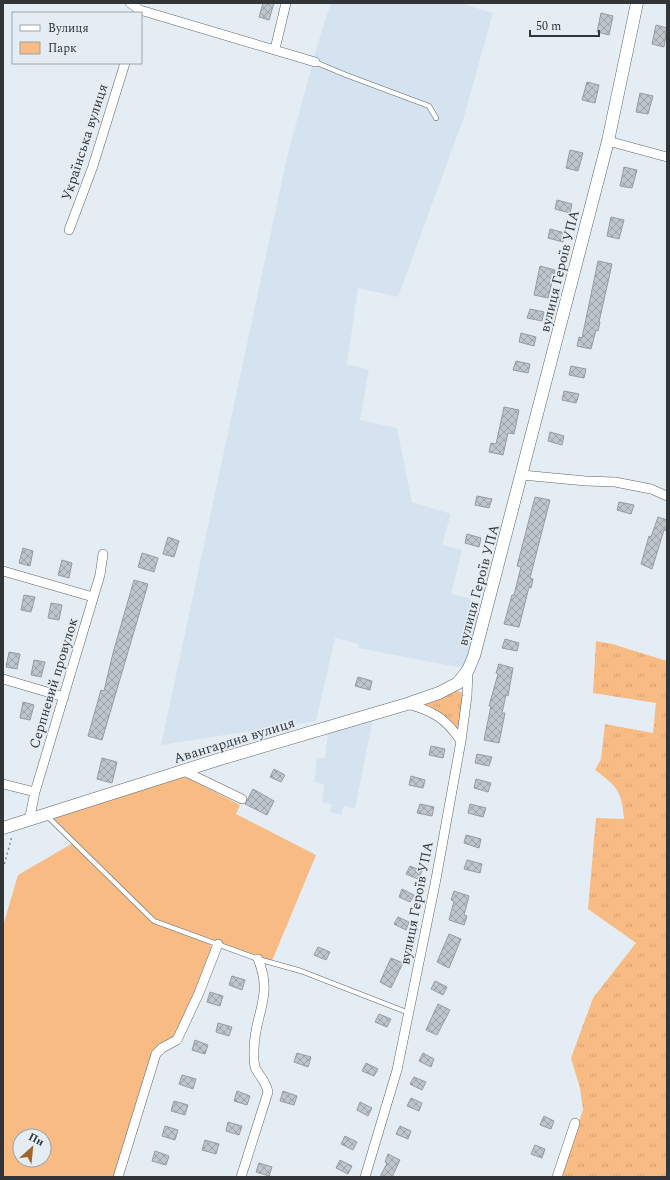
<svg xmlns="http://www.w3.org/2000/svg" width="670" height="1180" viewBox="0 0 670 1180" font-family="Spectral,serif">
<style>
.built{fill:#d5e3f0}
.grass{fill:url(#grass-tufts)}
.green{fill:#f7bb83;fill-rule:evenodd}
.building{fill:url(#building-cross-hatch);stroke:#959ca3}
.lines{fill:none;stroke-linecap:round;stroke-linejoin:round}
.lane-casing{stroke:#5e656b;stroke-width:5.5}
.street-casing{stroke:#5e656b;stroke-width:10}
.secondary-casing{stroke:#5e656b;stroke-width:13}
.path{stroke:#868c91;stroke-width:1.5;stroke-dasharray:2 3;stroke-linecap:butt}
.lane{stroke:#fff;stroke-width:4.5}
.street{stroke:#fff;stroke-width:9}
.secondary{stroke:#fff;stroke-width:12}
.labels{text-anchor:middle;stroke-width:3;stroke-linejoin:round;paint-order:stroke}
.street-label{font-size:14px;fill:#323538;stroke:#e5edf4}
</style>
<defs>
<pattern id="grass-tufts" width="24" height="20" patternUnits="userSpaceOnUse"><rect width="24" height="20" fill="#f7bb83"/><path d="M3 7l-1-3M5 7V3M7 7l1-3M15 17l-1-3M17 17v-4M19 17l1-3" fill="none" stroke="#d4a172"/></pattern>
<pattern id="building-cross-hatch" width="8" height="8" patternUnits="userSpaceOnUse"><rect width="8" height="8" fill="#bec6cd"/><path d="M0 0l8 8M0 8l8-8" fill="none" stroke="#9ba2a7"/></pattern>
</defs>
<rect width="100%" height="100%" fill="#e5edf4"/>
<path class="built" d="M331,3H466V5L493,13L463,120L398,297L358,288L347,364L369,370L360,420L397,428L412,502L451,514L442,545L462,550L451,594L470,598L479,617L466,662L462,668L358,648L359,644L335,638L316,721L161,745L287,157L320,36Z
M373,719L355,809L344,806L341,815L330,812L332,804L322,802L324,784L314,782L317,758H325L328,732Z"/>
<path class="grass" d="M596,641L612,644L667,661V1177H559L583,1110L580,1088L571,1058L593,998L636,943L588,909L596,818L624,819C622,792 618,787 595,770L601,759L605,724L653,733L656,703L593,693Z
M455,690L463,693L459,734L420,705Z"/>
<path class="green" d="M184,776L240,805L236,814L316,855L272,961L155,919L55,820V817Z
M73,843L145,916L153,922L209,943L212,948L197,992L173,1040L159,1045L155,1050L116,1177H3V926L18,875ZM20,1136H44V1160H20Z"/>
<path class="building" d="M263,3H274L269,20L259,17Z
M601,13L613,16L609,35L597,32Z
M656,25L667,28L664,47L652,44Z
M587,82L599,85L595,103L582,100Z
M640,93L653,96L648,114L636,112Z
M570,150L583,153L578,171L566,168Z
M624,167L637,170L632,188L620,186Z
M557,200L572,204L570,213L555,209Z
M611,217L624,220L619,239L607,236Z
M550,229L565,233L563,242L548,238Z
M598,261L612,264L599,322H600L598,331L596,330L591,349L577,346L579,337L582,338Z
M540,266L555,270L548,298L534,295Z
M530,309L544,312L542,321L527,318Z
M521,333L536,337L534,346L519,342Z
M516,361L530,364L528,373L513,370Z
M571,366L586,369L584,378L569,375Z
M564,391L579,394L576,403L562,400Z
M504,407L519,410L514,434L508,433L503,455L489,452L491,443L496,444Z
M550,432L564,436L562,445L548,441Z
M477,496L492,499L489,508L475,505Z
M535,497L550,500L530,578L533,579L531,588L529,587L519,627L504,624L512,595H514L521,567L517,566Z
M619,502L634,505L631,514L617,510Z
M658,517L667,520V531L664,530L652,569L641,564L649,536L651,537Z
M467,534L481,538L479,547L465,543Z
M168,537L179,541L174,557L163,554Z
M23,548L33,551L30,566L19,563Z
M142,553L158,558L154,572L138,567Z
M62,560L72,563L69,578L58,575Z
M134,580L148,584L102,740L88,736L101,690L104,691L113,653Z
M24,595L35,597L31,612L21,610Z
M51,603L62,605L59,620L48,618Z
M505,639L519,643L517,651L502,648Z
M9,652L20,654L17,669L6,667Z
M34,660L45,662L41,677L31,675Z
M499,664L513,668L508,696L506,695L502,713H505L499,743L484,740L491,706H489L498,674L496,673Z
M358,677L372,681L370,690L355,686Z
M23,702L34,705L30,720L20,718Z
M431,746L445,749L443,758L429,755Z
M477,754L492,757L489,766L475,763Z
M102,758L117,762L112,783L97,779Z
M274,769L285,775L281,782L270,777Z
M411,776L425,780L423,788L409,785Z
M476,779L491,783L488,792L474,788Z
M253,789L274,801L267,815L245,804Z
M420,804L434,807L432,816L417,813Z
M470,804L486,808L483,817L468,813Z
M466,835L481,839L479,848L464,843Z
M467,860L482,864L480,873L464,869Z
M410,866L422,871L418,879L406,874Z
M402,889L414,895L410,902L399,897Z
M454,891L469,896L464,915L467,916L464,925L449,920L454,901L451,900Z
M398,917L409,922L406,930L394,924Z
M449,934L461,939L449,968L437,962Z
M318,947L330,952L326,960L314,955Z
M391,958L403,963L391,988L380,982Z
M232,976L245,980L242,990L229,985Z
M435,981L447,987L443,995L431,989Z
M210,992L223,996L220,1006L207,1002Z
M438,1004L450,1010L437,1035L426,1030Z
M379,1014L391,1019L387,1027L375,1022Z
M218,1023L232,1027L229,1036L216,1032Z
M195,1040L208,1045L205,1054L192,1050Z
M297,1053L311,1057L308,1067L294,1062Z
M423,1053L434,1059L431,1067L419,1061Z
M366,1063L378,1069L374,1076L362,1071Z
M182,1075L196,1079L193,1089L179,1084Z
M414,1077L426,1082L422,1090L410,1084Z
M237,1091L250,1096L247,1105L234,1101Z
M283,1091L297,1096L294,1105L280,1101Z
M411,1098L422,1103L419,1111L407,1106Z
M174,1101L188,1105L185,1115L171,1111Z
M360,1102L372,1108L368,1116L357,1110Z
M544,1116L554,1121L551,1129L540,1125Z
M228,1122L242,1126L239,1135L226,1131Z
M165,1126L178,1130L175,1140L162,1136Z
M400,1126L411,1131L408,1139L396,1134Z
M345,1136L357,1142L353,1150L341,1144Z
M205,1140L219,1144L216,1154L202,1150Z
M535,1145L545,1149L542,1158L531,1154Z
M155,1151L169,1156L166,1165L152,1161Z
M388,1154L400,1160L392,1177H380L387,1163L385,1162Z
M340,1160L352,1166L348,1174L336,1168Z
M259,1163L272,1167L269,1176L256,1172Z"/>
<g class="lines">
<g class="lane-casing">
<path id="lane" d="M315,62L346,75L429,106L436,118
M46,815L154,921L258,959L301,971L409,1013"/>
</g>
<g class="street-casing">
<path id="street" d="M130,3L140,10L315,62
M275,49L286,3
M608,141L667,157
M69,230L93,166L125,63
M522,475L586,481L615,482L651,489L667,496
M3,571L93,597
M3,679L64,697
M407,704C434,711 446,719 461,741
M184,771L242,799
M3,784L35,792
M29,821L35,792L100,575L103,554
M118,1177L156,1054L162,1048L177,1040L199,993L218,944
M241,1177L268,1092C266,1082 262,1079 257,1071C253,1066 254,1056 254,1050C254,1014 274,997 258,959
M365,1177L397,1070L436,879L461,741L467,696L468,670
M557,1177L575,1123"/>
</g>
<g class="secondary-casing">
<path id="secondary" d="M3,828L220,759L407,704L439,693L458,683L468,670L474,656L608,141L637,3"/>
</g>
<path class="path" d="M3,869L12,836"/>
<use href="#lane" class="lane"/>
<use href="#street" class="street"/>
<use href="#secondary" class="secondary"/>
</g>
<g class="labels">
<g class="street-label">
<text transform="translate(84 142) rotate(-72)" y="5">Українська вулиця</text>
<text transform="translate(559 271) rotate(-76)" y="5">вулиця Героїв УПА</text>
<text transform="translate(478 585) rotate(-75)" y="5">вулиця Героїв УПА</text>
<text transform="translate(53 683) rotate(-73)" y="5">Серпневий провулок</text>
<text transform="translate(234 740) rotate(-17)" y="5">Авангардна вулиця</text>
<text transform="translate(416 903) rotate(-79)" y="5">вулиця Героїв УПА</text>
</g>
</g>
<rect width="670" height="1180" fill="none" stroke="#323538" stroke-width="8"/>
<rect x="12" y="12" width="130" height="52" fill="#e5edf4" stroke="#9da3a9"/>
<rect x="20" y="25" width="20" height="6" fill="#ffffff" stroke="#9da3a9"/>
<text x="48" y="32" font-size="12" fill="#323538">Вулиця</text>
<rect x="20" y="42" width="20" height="12" fill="#f7bb83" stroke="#9da3a9"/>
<text x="48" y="52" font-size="12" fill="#323538">Парк</text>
<g transform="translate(32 1148) rotate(27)"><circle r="19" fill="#e5edf4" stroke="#9da3a9"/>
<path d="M0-3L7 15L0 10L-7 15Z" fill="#a06527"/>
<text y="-6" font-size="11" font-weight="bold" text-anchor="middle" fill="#323538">Пн</text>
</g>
<path d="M530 30v6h69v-6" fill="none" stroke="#323538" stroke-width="2"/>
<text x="536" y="30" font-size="12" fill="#323538" stroke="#e5edf4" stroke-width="3" paint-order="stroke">50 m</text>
</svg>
